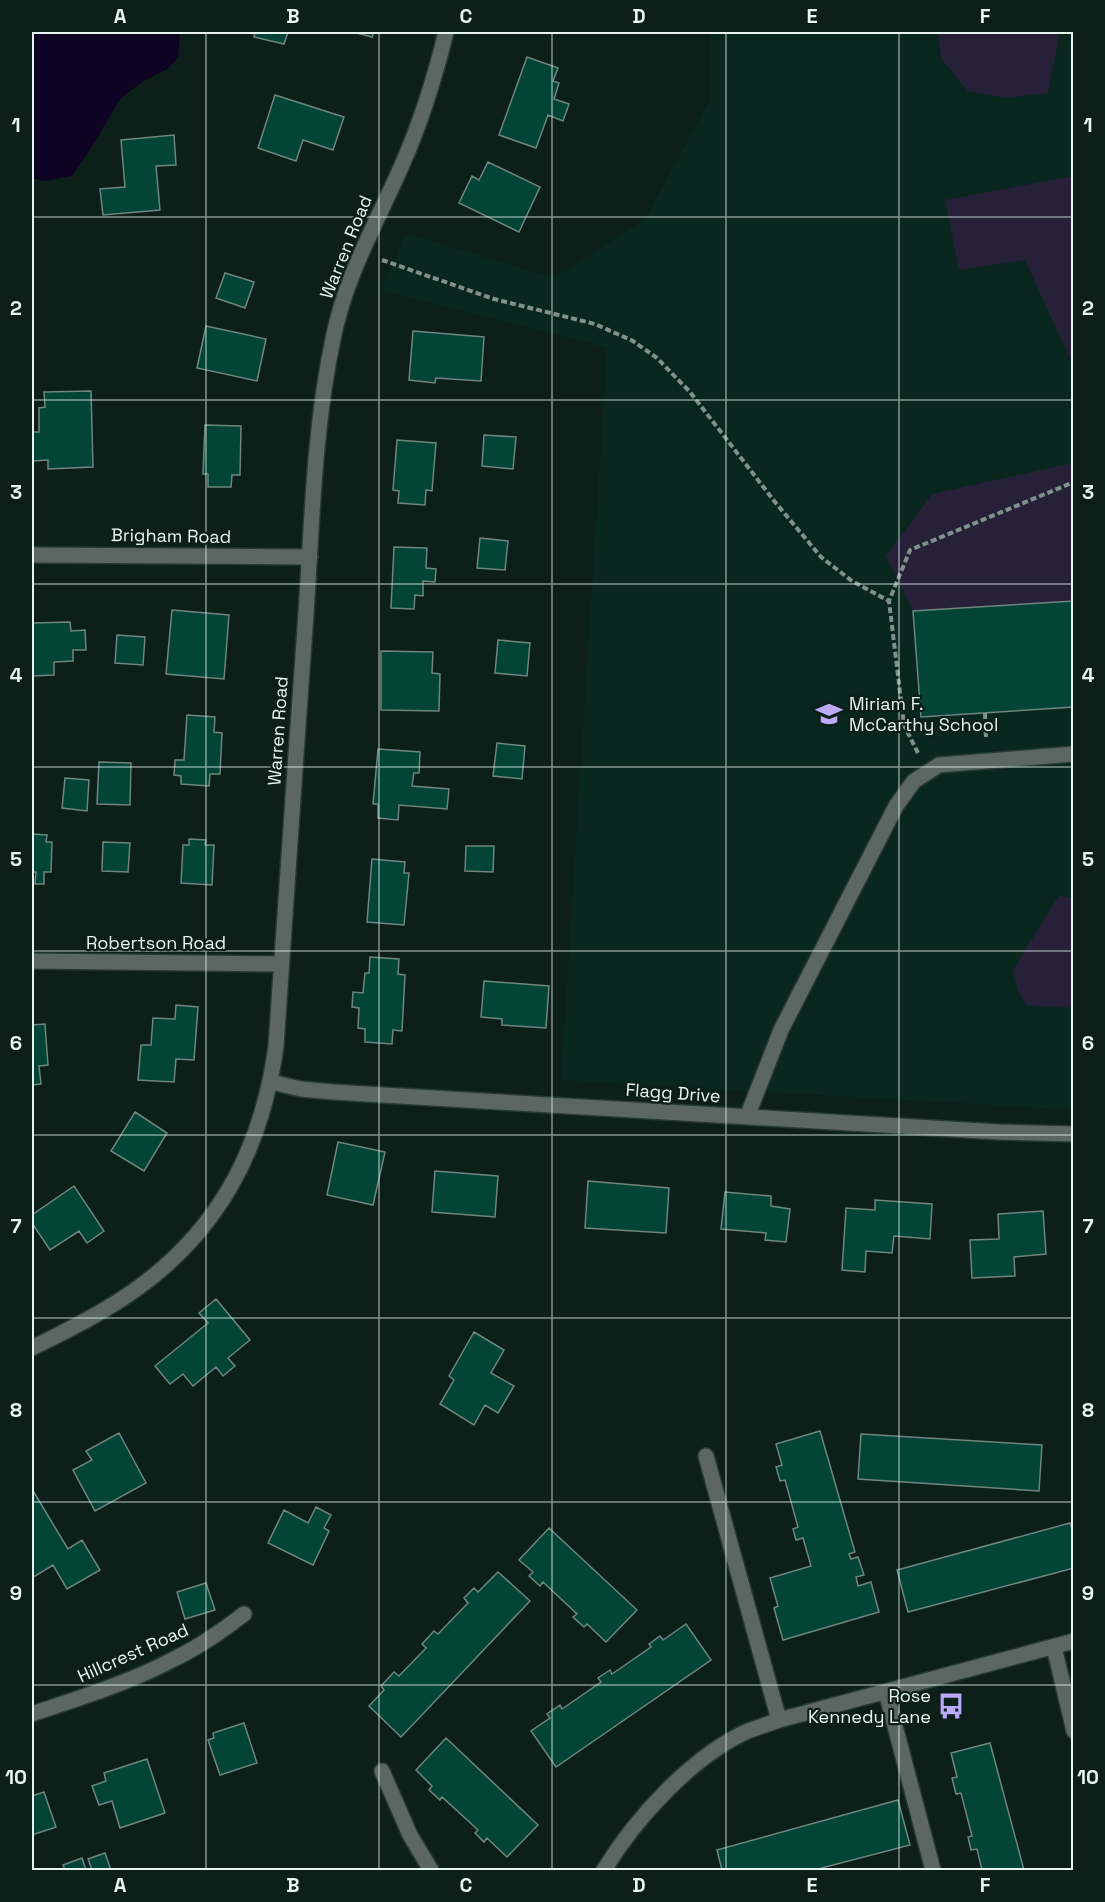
<svg xmlns="http://www.w3.org/2000/svg" width="1105" height="1902" viewBox="0 0 1105 1902" font-family="'Space Grotesk',sans-serif">
<style>
.built{fill:#09271e}
.green{fill:#262039}
.water{fill:#0f0324}
.building{fill:#024536;stroke:#6f857d;stroke-width:1.5}
.lines{fill:none;stroke-linecap:round;stroke-linejoin:round}
.minor-casing{stroke:#263933;stroke-width:18}
.path{stroke:#81908b;stroke-width:4;stroke-dasharray:6 3;stroke-linecap:butt}
.minor{stroke:#5c6662;stroke-width:15}
.grid{fill:none;stroke:#e8f4f0;stroke-width:1.5;stroke-opacity:0.55}
.labels{text-anchor:middle;stroke-width:4.5;stroke-linejoin:round;paint-order:stroke}
.street-label{font-size:18px;fill:#e8f4f0;stroke:#0c1f19}
.poi-label{font-size:18px;fill:#e8f4f0;stroke:#0c1f19;text-anchor:start}
.neatline{fill:none;stroke:#e8f4f0;stroke-width:2}
.grid-label{font-size:20px;text-anchor:middle;font-weight:bold;fill:#e8f4f0}
</style>
<rect width="100%" height="100%" fill="#0c1f19"/>
<path class="built" d="M711,32H1073V1109H1059L561,1080L607,348L381,290L406,233L554,278L646,218L711,97Z"/>
<path class="green" d="M938,32H1058L1059,37L1048,93L1006,98L968,91L941,58Z
M1073,176H1074L1073,365L1025,260L959,270L945,200Z
M1073,463V601L913,611L886,556L932,494Z
M1059,895L1073,899V1004L1069,1008L1026,1005L1018,991L1013,970Z"/>
<path class="water" d="M32,32H180L178,57L169,68L142,82L121,98L88,153L72,176L45,181L32,178Z"/>
<path class="building" d="M255,32H288L284,44L254,37Z
M353,32H374L372,37Z
M527,57L558,68L553,81L559,83L554,99L569,104L563,121L548,115L536,148L499,135Z
M275,95L344,117L333,150L303,140L296,161L258,148Z
M174,135L176,165L156,166L160,210L103,215L100,189L125,187L121,140Z
M488,162L540,187L519,232L459,203L472,176L479,180Z
M225,273L254,282L245,308L216,298Z
M206,326L266,339L257,381L197,368Z
M413,331L484,337L481,381L436,378L435,383L409,380Z
M91,391L93,467L48,469V460L32,461V432H39V408L45,407L44,392Z
M205,425L241,426L240,475H232L231,487H208V474H203Z
M484,435L516,437L513,469L482,466Z
M397,440L436,443L432,491L426,490L425,505L398,503L399,491L393,490Z
M480,538L508,541L505,570L477,568Z
M394,547L427,548L426,568L436,569L435,582L423,581V596L415,595L414,609L391,608Z
M1074,601V707L921,717L913,611Z
M172,610L229,615L224,679L166,674Z
M70,622L71,631L85,630L86,650H73V661L54,662V675L32,676V623Z
M117,635L145,637L143,665L115,663Z
M498,640L530,643L527,676L495,673Z
M381,651L433,652L432,673L440,674L439,711L381,710Z
M187,715L215,717L214,732L222,733L220,774H210L209,786L181,784V776L174,775L175,760H184Z
M497,743L525,746L522,779L493,776Z
M378,749L420,752L419,773H414L412,786L449,789L447,809L399,805L398,820L378,818V804H373Z
M99,762L131,763L130,805L97,804Z
M65,778L89,780L87,811L62,808Z
M32,834L47,835L46,842H52L51,872H44V884H35L36,872H32Z
M189,839L206,840L205,845H214L212,885L181,883L183,845H189Z
M103,842L130,843L128,872L102,871Z
M466,846H494L493,872L465,871Z
M372,859L405,862L404,873H409L404,925L367,922Z
M370,957L399,959L398,974L405,975L402,1031L393,1030L392,1044L365,1042V1029L358,1028L359,1008L352,1007L353,992L363,993L365,973H369Z
M484,981L549,986L546,1028L502,1025V1019L481,1017Z
M176,1005L198,1007L194,1060L176,1059L174,1082L138,1080L141,1045H151L153,1018L175,1019Z
M45,1024L48,1065L39,1066L41,1084L32,1085V1025Z
M135,1112L167,1133L144,1171L111,1151Z
M338,1142L385,1152L373,1205L327,1195Z
M435,1171L498,1176L495,1217L432,1212Z
M588,1181L669,1188L666,1233L585,1228Z
M74,1186L104,1231L87,1243L79,1231L50,1250L32,1223V1215Z
M725,1192L771,1196V1206L790,1209L786,1242L765,1240L766,1233L721,1229Z
M875,1200L932,1204L930,1239L894,1236L892,1253L866,1251L865,1272L842,1270L846,1208L875,1210Z
M1043,1211L1046,1254L1014,1257L1015,1276L972,1278L970,1240L999,1239L998,1214Z
M216,1299L250,1340L228,1358L235,1366L223,1376L216,1367L193,1386L183,1374L170,1384L155,1366L208,1323L199,1313Z
M474,1332L504,1350L491,1373L514,1386L498,1413L485,1405L474,1425L440,1404L454,1380L449,1376Z
M820,1431L855,1552L849,1554L851,1559L858,1557L864,1575L856,1577L858,1586L871,1582L879,1612L783,1640L774,1608L778,1606L770,1578L811,1566L803,1538L796,1540L793,1529L798,1527L785,1480L780,1481L776,1467L782,1465L776,1444Z
M119,1433L146,1483L95,1511L73,1470L92,1460L86,1451Z
M861,1434L1042,1445L1039,1491L858,1479Z
M32,1489L68,1549L82,1540L100,1570L67,1589L53,1565L32,1578Z
M316,1507L331,1515L324,1528L329,1531L313,1565L268,1543L284,1510L308,1523Z
M1070,1523L1074,1534V1568L908,1612L897,1570Z
M549,1528L637,1610L606,1642L587,1624L584,1627L573,1617L577,1614L543,1582L540,1586L529,1576L533,1572L519,1560Z
M498,1572L530,1601L401,1737L369,1706L384,1690L381,1686L394,1672L399,1676L426,1648L422,1644L434,1631L438,1634L468,1603L464,1598L474,1588L478,1592Z
M206,1583L215,1610L185,1619L177,1592Z
M686,1624L711,1660L556,1767L531,1731L550,1718L547,1714L560,1705L562,1709L601,1682L598,1678L610,1670L612,1674L651,1647L649,1644L660,1636L663,1640Z
M244,1723L257,1763L220,1775L208,1740L214,1738L213,1733Z
M446,1738L538,1825L507,1857L487,1838L484,1842L475,1833L478,1830L442,1797L440,1800L429,1790L432,1786L416,1770Z
M990,1743L1024,1870H982L977,1849L971,1850L968,1837L972,1836L961,1793L956,1794L952,1778L957,1777L951,1753Z
M147,1759L165,1813L120,1828L112,1801L99,1805L92,1786L106,1781L104,1773Z
M44,1792L56,1827L32,1835V1796Z
M898,1800L910,1845L814,1870H722L717,1850Z
M105,1853L111,1870H92L88,1859Z
M82,1858L86,1870H65L63,1865Z"/>
<g class="lines">
<g class="minor-casing">
<path id="minor" d="M32,555L310,557
M32,961L281,964
M271,1082L301,1089L333,1092L999,1132L1074,1134
M747,1117L781,1030L896,806L914,781L939,765L1074,754
M32,1348C56,1336 81,1324 104,1310C207,1250 260,1163 276,1046C285,902 296,758 306,614C312,522 314,429 333,339C345,277 377,222 402,165C421,122 435,77 446,32
M706,1456L779,1720
M1054,1647L1074,1731
M886,1692L933,1870
M32,1714C79,1698 129,1683 174,1659C199,1647 222,1631 244,1614
M382,1771L410,1835L431,1870
M604,1870C635,1819 692,1756 748,1731C758,1727 769,1724 779,1720L1074,1641"/>
</g>
<path class="path" d="M382,260L494,299L595,324L633,341L657,358L690,392L775,502L821,557L852,581L889,601
M985,713L986,739
M918,753L904,725L889,601L910,550L1074,482"/>
<use href="#minor" class="minor"/>
</g>
<path class="grid" d="M206,32V1870M379,32V1870M552,32V1870M726,32V1870M899,32V1870M32,217H1074M32,400H1074M32,584H1074M32,767H1074M32,951H1074M32,1135H1074M32,1318H1074M32,1502H1074M32,1685H1074"/>
<defs>
<g id="school-bare" transform="scale(2.07)"><path d="M0-5L7-2L0 1L-7-2ZM-4 1L0 2.5L4 1V4Q0 6-4 4Z" fill="#bbaaf6" stroke="#0c1f19" stroke-width="2.5" paint-order="stroke"/></g>
<g id="bus-bare" transform="scale(2.07)"><path d="M-5-6H5V4H4V6H2V4H-2V6H-4V4H-5ZM-3.5-4V0h7V-4ZM-3.5 1.2v1.5H-2V1.2ZM2 1.2v1.5H3.5V1.2Z" fill="#bbaaf6" stroke="#0c1f19" stroke-width="2.5" paint-order="stroke"/></g>
</defs>
<g fill-rule="evenodd">
<use href="#school-bare" x="829" y="714"/>
<use href="#bus-bare" x="951" y="1706"/>
</g>
<g class="labels">
<g class="street-label">
<text transform="translate(346 247) rotate(-68)" y="6">Warren Road</text>
<text transform="translate(171 536) rotate(1)" y="6">Brigham Road</text>
<text transform="translate(278 731) rotate(-86)" y="6">Warren Road</text>
<text x="156" y="949">Robertson Road</text>
<text transform="translate(673 1093) rotate(4)" y="6">Flagg Drive</text>
<text transform="translate(133 1653) rotate(-24)" y="6">Hillcrest Road</text>
</g>
<g class="poi-label">
<text x="849" y="710">Miriam F.<tspan x="849" dy="21">McCarthy School</tspan></text>
<text x="931" y="1702" text-anchor="end">Rose<tspan x="931" dy="21">Kennedy Lane</tspan></text>
</g>
</g>
<rect width="1105" height="1902" fill="none" stroke="#0c1f19" stroke-width="66"/>
<rect x="33" y="33" width="1039" height="1836" class="neatline"/>
<g class="grid-label">
<text x="120" y="23">A</text>
<text x="293" y="23">B</text>
<text x="466" y="23">C</text>
<text x="639" y="23">D</text>
<text x="812" y="23">E</text>
<text x="985" y="23">F</text>
<text x="16" y="132">1</text>
<text x="1088" y="132">1</text>
<text x="16" y="315">2</text>
<text x="1088" y="315">2</text>
<text x="16" y="499">3</text>
<text x="1088" y="499">3</text>
<text x="16" y="682">4</text>
<text x="1088" y="682">4</text>
<text x="16" y="866">5</text>
<text x="1088" y="866">5</text>
<text x="16" y="1050">6</text>
<text x="1088" y="1050">6</text>
<text x="16" y="1233">7</text>
<text x="1088" y="1233">7</text>
<text x="16" y="1417">8</text>
<text x="1088" y="1417">8</text>
<text x="16" y="1600">9</text>
<text x="1088" y="1600">9</text>
<text x="16" y="1784">10</text>
<text x="1088" y="1784">10</text>
<text x="120" y="1892">A</text>
<text x="293" y="1892">B</text>
<text x="466" y="1892">C</text>
<text x="639" y="1892">D</text>
<text x="812" y="1892">E</text>
<text x="985" y="1892">F</text>
</g>
</svg>
